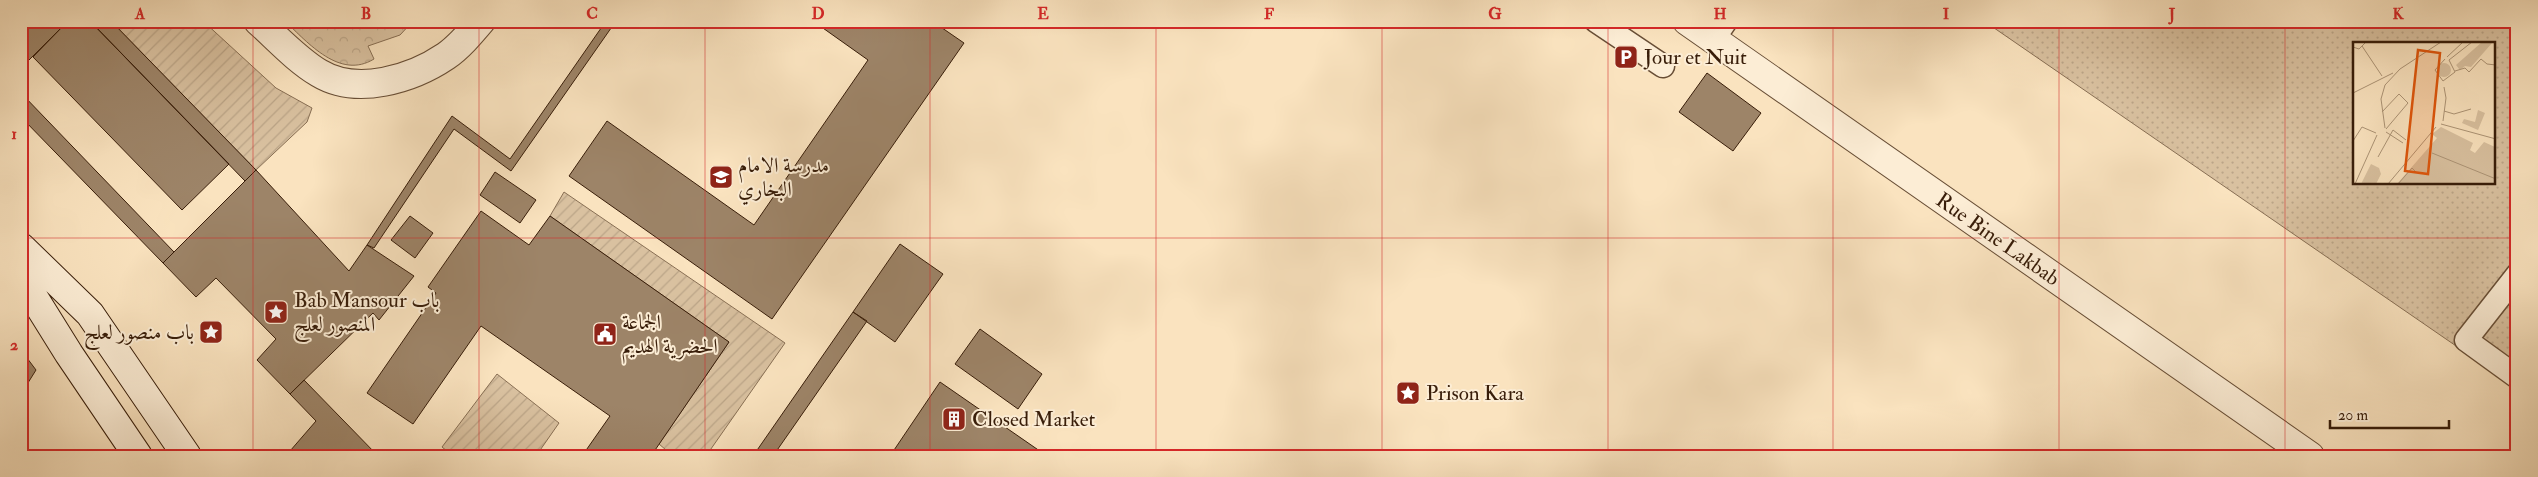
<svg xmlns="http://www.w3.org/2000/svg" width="2538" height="477" viewBox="0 0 2538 477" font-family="'IM FELL Double Pica',Amiri,serif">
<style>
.grass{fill:url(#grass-dots);stroke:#886f54;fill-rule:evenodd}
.park{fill:url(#park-crowns);stroke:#886f54}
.garden{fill:url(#garden-furrows);stroke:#886f54}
.building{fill:#9d8468;stroke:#381d09}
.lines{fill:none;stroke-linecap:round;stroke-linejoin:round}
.service-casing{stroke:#684e36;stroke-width:25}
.minor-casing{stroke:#684e36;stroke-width:30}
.secondary-casing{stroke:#381d09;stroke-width:30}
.service{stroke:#fcedd5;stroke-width:22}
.minor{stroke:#fcedd5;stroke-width:28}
.secondary{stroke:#fcedd5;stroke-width:28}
.grid{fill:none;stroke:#d62828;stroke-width:1;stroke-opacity:0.55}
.labels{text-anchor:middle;stroke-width:4;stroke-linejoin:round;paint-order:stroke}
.poi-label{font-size:21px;fill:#381d09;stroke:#fcedd5;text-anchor:start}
.street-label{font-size:21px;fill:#381d09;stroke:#fcedd5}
.inset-road{fill:none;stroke:#ac9476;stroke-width:1}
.view{fill:#df560c;fill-opacity:0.15;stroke:#df560c;stroke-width:2.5}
.inset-edge{fill:none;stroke:#381d09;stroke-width:2.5}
.neatline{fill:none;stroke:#d62828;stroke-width:2}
.grid-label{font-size:16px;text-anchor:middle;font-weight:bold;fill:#d62828}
</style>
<defs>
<pattern id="grass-dots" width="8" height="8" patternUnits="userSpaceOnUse" patternTransform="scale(1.25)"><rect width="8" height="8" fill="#d9c1a0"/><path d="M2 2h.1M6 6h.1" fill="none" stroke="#bba588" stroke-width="1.8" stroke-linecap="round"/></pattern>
<pattern id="park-crowns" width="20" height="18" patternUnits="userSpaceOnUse" patternTransform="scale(1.25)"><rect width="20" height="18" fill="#d9c1a0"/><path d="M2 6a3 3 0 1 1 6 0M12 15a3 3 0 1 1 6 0" fill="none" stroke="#bba588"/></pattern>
<pattern id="garden-furrows" width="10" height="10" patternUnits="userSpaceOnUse" patternTransform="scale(1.25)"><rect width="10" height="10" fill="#d9c1a0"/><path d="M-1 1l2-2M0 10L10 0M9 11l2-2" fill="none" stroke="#bba588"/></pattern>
</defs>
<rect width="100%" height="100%" fill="#fae3bf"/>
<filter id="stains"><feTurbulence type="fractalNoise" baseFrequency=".004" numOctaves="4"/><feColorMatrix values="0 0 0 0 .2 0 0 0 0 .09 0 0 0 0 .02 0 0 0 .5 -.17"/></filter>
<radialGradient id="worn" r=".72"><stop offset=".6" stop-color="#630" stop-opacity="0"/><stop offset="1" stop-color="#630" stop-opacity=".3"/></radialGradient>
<path class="grass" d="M1984,21H2517V389L2491,370ZM2354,44H2494V184H2354Z"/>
<path class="park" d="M285,21H413L400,35L368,46L374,59C340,80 308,43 285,21Z"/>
<path class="garden" d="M111,21H203L276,88L312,108L307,122L256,170Z
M564,192L785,343L706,456H673L659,444L729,342L550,216Z
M497,374L559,423L536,456H453L442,447Z"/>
<path class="building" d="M27,21H68L21,68V27Z
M68,21H90L229,164L182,210L33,57Z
M90,21H111L256,170L245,181Z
M606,21H616L511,171L454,129L374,248L367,245L452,116L510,159Z
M813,21H932L964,43L772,319L569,176L607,121L754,225L868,60Z
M1707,73L1761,113L1733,151L1679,112Z
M21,93L174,252L163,263L21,117Z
M256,170L349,271L367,245L414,276L379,320L373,313L290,394L257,360L276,339L216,278L196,297L163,263Z
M495,172L536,200L520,223L480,195Z
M481,211L529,245L550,216L729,342L651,456H582L610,416L481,326L413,424L367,393L436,293L428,287Z
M410,216L433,233L415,258L391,240Z
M900,244L943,274L895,342L853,312Z
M853,312L867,321L773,456H753Z
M980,329L1042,374L1018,409L955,364Z
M21,350L36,370L21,394Z
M304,380L378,456H295L290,451L316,421L290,394Z
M940,382L1047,456H890Z"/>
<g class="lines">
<g class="service-casing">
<path id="service" d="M1596,21L1663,66
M1713,40L1726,21
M2517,275L2466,340L2517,377"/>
</g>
<g class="minor-casing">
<path id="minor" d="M258,21C278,39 297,60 319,73C357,96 412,79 446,56C459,47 470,34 481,21
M1687,21L2310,456"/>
</g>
<g class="secondary-casing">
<path id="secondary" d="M21,247L90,314L187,456
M21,277L69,354L138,456"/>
</g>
<use href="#service" class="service"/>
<use href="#minor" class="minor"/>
<use href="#secondary" class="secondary"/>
</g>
<path class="grid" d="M253,21V456M479,21V456M705,21V456M930,21V456M1156,21V456M1382,21V456M1608,21V456M1833,21V456M2059,21V456M2285,21V456M21,238H2517"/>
<defs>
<g id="parking-square" transform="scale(1.25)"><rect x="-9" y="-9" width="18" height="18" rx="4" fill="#8f2418" stroke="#fcedd5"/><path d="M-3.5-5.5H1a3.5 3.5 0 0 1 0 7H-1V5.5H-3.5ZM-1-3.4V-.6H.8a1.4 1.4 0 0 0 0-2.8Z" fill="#fff"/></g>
<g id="school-square" transform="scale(1.25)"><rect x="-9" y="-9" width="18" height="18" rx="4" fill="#8f2418" stroke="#fcedd5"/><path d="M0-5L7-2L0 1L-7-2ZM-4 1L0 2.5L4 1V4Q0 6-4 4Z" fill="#fff"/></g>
<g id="sight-square" transform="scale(1.25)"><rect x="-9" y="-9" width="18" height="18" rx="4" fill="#8f2418" stroke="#fcedd5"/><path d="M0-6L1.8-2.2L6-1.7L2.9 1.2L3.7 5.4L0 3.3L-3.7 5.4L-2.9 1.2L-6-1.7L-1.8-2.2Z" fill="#fff"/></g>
<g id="civic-square" transform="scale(1.25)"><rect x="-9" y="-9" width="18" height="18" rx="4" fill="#8f2418" stroke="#fcedd5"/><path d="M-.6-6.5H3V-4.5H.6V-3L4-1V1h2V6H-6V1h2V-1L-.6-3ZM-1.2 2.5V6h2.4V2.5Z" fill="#fff"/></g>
<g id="building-square" transform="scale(1.25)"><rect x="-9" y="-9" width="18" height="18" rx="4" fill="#8f2418" stroke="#fcedd5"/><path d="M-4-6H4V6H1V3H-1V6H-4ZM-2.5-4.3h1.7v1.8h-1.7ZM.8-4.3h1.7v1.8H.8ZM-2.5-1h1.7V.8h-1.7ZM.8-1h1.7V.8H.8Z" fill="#fff"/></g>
</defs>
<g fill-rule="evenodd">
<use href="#parking-square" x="1626" y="57"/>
<use href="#school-square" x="721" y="177"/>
<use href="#sight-square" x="276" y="312"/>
<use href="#sight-square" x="211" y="332"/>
<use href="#civic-square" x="605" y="334"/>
<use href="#sight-square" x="1408" y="393"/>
<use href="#building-square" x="954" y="419"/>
</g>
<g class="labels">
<g class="poi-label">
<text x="1644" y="64">Jour et Nuit</text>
<text x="738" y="172">مدرسة الامام<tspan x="738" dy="24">البخاري</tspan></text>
<text x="294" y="307">Bab Mansour باب<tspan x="294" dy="24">المنصور لعلج</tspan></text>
<text x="622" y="329">الجماعة<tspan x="622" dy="24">الحضرية الهديم</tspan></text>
<text x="194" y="339" text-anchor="end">باب منصور لعلج</text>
<text x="1426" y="400">Prison Kara</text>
<text x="972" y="426">Closed Market</text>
</g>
<g class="street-label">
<text transform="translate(1998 239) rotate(35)" y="7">Rue Bine Lakbab</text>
</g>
</g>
<g transform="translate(2353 42)">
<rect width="142" height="142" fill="#fae3bf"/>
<path d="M88,85L120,101L117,108L122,111L131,100L142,105V142H44L84,96L79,92Z" fill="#d9c1a0"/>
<path d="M125,68L132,71L125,88L109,81L111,77L122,80Z" fill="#d9c1a0"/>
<path d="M129,0L139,1L118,25L112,24L107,28L103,23ZM84 28a7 7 0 1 1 14 0a7 7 0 1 1-14 0ZM18,122L26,126L28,132L23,142H8Z" fill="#d9c1a0"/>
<path class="inset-road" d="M9,4L29,34M0,5L6,7L13,0M94,15L110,0M96,18L119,0M102,29L112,26L116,30L128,17L134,22L143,23M90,39L82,28L92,17M90,39L102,30L96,18M0,51L40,31M91,69L101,72L118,67M29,70L46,52L55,61L33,87M90,79L93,56L91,45M88,82L143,97M32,86L28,57L32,43L47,27L88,0M33,90L50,101M0,99L9,85L23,91M79,111L143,137M25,115L40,88L53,98M2,142L24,93M35,142L83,85M45,142L59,126L63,130"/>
<path class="view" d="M65,8L87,11L75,132L52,129Z"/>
<rect width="142" height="142" class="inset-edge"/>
</g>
<rect width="2538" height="477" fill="none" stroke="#fae3bf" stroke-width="55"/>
<path d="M2330 420v8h119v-8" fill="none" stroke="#381d09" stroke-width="2.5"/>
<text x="2338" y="420" font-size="15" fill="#381d09" stroke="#fcedd5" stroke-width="4" paint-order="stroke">20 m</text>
<rect x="28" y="28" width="2482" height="422" class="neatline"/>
<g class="grid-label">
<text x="140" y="19">A</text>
<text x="366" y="19">B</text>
<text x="592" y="19">C</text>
<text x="818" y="19">D</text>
<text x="1043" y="19">E</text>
<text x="1269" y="19">F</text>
<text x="1495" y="19">G</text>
<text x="1720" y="19">H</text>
<text x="1946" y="19">I</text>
<text x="2172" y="19">J</text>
<text x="2398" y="19">K</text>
<text x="14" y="139">1</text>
<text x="14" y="350">2</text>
</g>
<rect width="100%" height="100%" filter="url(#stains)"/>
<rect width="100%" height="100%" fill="url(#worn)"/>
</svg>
